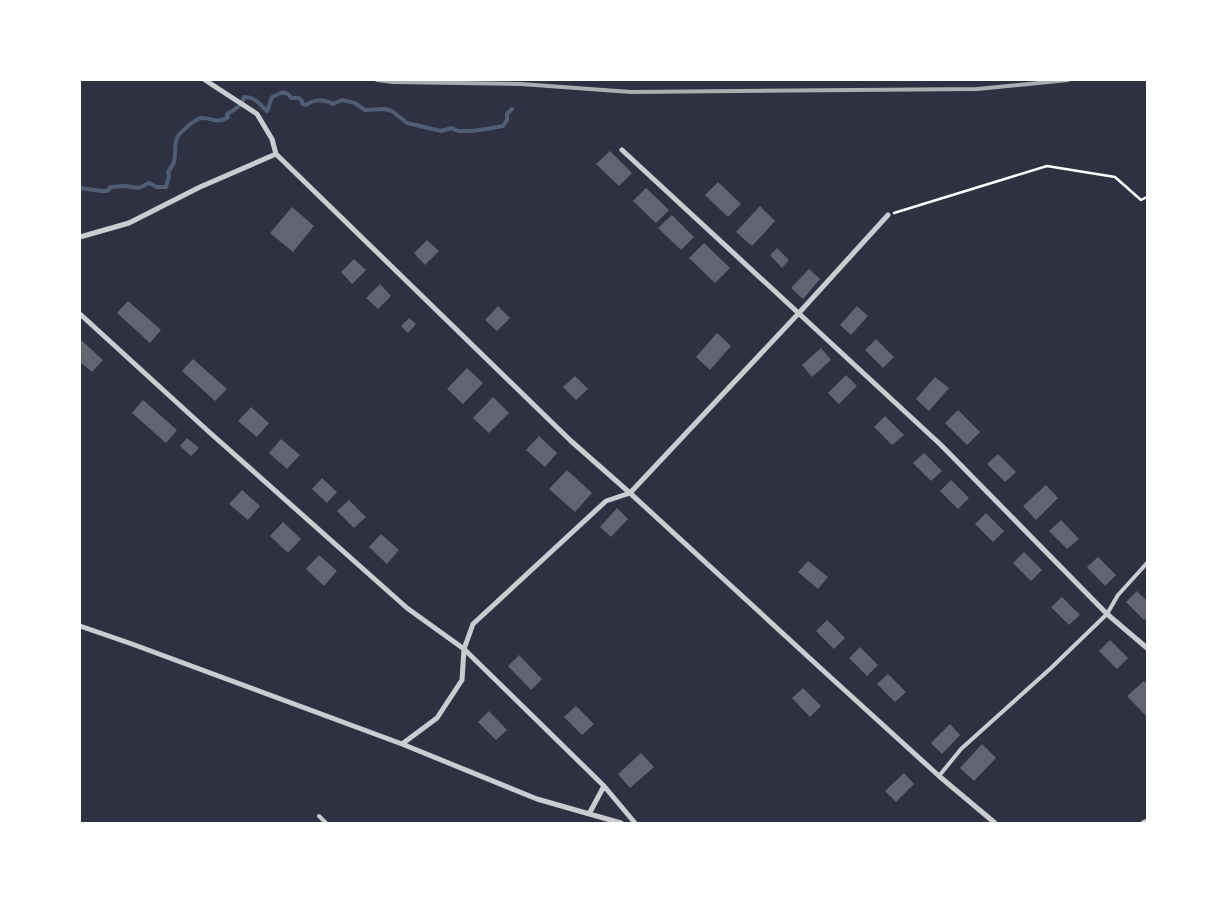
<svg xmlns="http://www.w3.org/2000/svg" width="1227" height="903" viewBox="0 0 1227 903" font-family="'Noto Sans',sans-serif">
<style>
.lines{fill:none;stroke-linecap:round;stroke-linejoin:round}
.stream{stroke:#4f5d75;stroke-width:4}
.building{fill:#626471}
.path{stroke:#fff;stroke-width:2.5}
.service{stroke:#caccd0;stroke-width:4}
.minor{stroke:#caccd0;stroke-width:5}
.rail{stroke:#abadb3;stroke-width:4}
</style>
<rect width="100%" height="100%" fill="#2d3142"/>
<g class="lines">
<path class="stream" d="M80,188L101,191H107L111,187L125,186L139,188L149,183L157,187H166L169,176L168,172C170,169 173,165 174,162C176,154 174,145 177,138C179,133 195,119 201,118C212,117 216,125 228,117L227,114C234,110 242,106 244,97C256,97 259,104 267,111L272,97L283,92L288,94L291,98H299L302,101V104L306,105C314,99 324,99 333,104L342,100L355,103L365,110L385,109L392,111L407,123L441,131L452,128L458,131H473L492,128L503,126L507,120V114L512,109"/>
</g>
<path class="building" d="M610,151L632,173L619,186L596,164Z
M718,182L741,204L728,217L705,195Z
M646,188L669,210L656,223L633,201Z
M760,206L775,221L752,246L736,232Z
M292,207L314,226L293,252L270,233Z
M672,215L694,237L681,250L658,228Z
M427,240L439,251L425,265L414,253Z
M704,243L730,268L715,283L689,258Z
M777,248L789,260L782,268L770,255Z
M354,259L366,270L352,284L341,272Z
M809,269L820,279L803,299L791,288Z
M380,284L391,296L378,309L366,298Z
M128,301L161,330L150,343L117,313Z
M498,306L510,318L497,331L485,320Z
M857,306L868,316L851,335L840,325Z
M409,318L416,324L408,333L401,326Z
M717,333L731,346L710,370L696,357Z
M80,339L103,360L92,372L80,362Z
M876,339L894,357L883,368L865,350Z
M821,348L831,360L812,377L802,365Z
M193,359L227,389L215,401L182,371Z
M467,368L483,383L463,404L447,389Z
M846,375L857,386L839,404L828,393Z
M575,376L588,389L576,400L563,387Z
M935,377L949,388L929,411L916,399Z
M493,397L509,413L489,433L473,418Z
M143,400L177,430L166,443L132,413Z
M251,407L269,423L257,437L238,421Z
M958,410L980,432L967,445L945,423Z
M885,416L904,435L892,445L874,427Z
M539,436L557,453L545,467L526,450Z
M187,438L199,448L191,456L180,446Z
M281,439L300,455L287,469L269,453Z
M924,453L942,471L931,481L913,463Z
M998,454L1016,472L1005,482L987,464Z
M567,470L592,493L575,512L549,489Z
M322,478L337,492L327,503L312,489Z
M951,480L969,498L958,509L940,491Z
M1046,485L1058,498L1036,520L1023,506Z
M242,490L260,506L248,520L229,504Z
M349,500L366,517L354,528L337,511Z
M617,508L628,519L611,537L600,527Z
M986,513L1004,531L993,542L975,524Z
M1061,520L1079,539L1067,549L1049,531Z
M283,522L301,539L288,553L270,536Z
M381,534L399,550L387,564L369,547Z
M1024,552L1042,570L1031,581L1013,563Z
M319,555L337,571L324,586L306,569Z
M1098,557L1116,575L1105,586L1087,567Z
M808,561L828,577L818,589L798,572Z
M1137,591L1147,601V618L1144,620L1126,602Z
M1062,597L1080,615L1069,625L1051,607Z
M827,620L845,638L834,649L816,631Z
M1110,640L1128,658L1117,669L1099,651Z
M860,647L878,665L867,676L849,658Z
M519,655L542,679L531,690L508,666Z
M888,674L906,692L895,702L877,684Z
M1144,681L1147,684V717L1127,696Z
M803,688L821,706L810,717L792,698Z
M576,706L594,724L582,735L564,717Z
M489,711L507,730L496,740L478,722Z
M950,724L960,735L942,754L931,743Z
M982,744L996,758L974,781L960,768Z
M641,753L654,767L630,788L618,774Z
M904,773L914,784L896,802L885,791Z"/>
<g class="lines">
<path class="path" d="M894,213L1047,166L1115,177L1141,200L1147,197"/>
<path class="service" d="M939,776L961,749L1050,669L1107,614L1118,595L1147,563
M319,816L326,823"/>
<path class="minor" d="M205,80L257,114L272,139L276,154L571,441L630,493L828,675L939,776L995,823
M622,150L941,445L1107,614L1147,648
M80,237L129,223L200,187L276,154
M80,314L208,431L407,608L464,649L604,786L635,823
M80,626L132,644L402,744L537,799L621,823
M402,744L437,718L462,680L464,649L473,624L606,501L630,493L798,314L888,215
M589,814L604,786
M1143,823L1147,821"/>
<path class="rail" d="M377,80L393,82L521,84L631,92L977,89L1068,80"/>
</g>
<rect width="1227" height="903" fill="none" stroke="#ffffff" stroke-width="162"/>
</svg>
